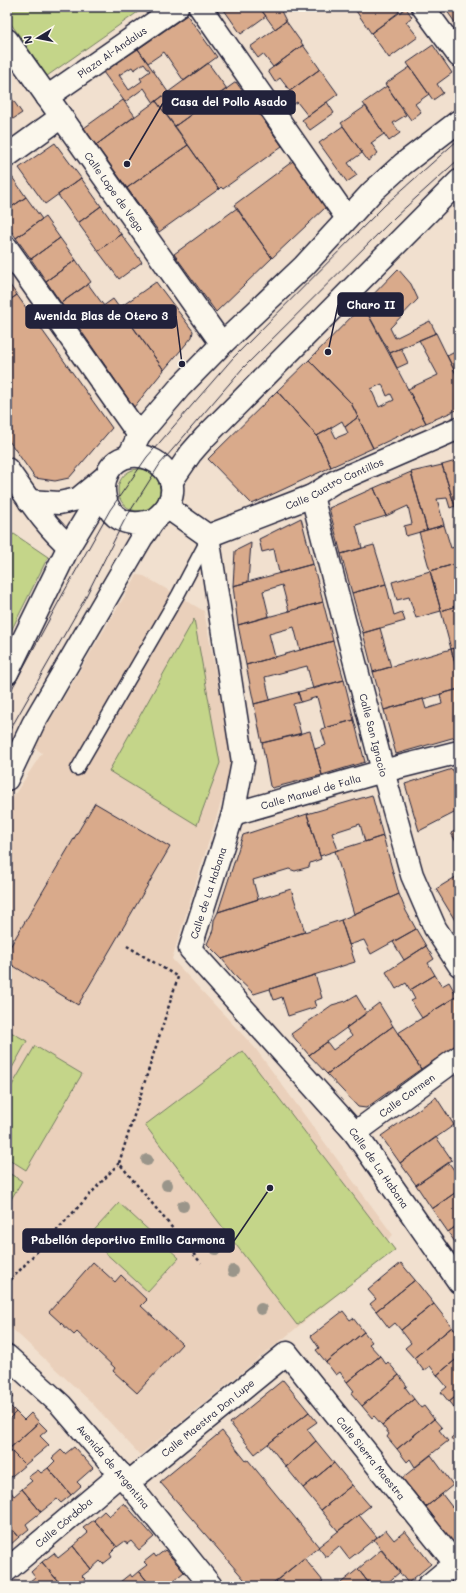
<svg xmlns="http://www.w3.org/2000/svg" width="466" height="1593" viewBox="0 0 466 1593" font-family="Mali,sans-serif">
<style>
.built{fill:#ead0bb}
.green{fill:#c4d589;stroke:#737c62}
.building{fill:#d9aa8b;stroke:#22223b;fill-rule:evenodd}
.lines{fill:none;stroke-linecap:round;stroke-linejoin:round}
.lane-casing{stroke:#22223b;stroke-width:15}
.street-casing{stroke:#22223b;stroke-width:25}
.secondary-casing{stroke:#22223b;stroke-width:25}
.path{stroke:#22223b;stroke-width:2.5;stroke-dasharray:3 3;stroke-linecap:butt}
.lane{stroke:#fbf7ec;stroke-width:12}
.street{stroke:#fbf7ec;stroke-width:22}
.secondary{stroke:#fbf7ec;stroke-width:22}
.tram{stroke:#22223b;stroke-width:1}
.tree{fill:#9a958a}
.labels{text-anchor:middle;stroke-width:3;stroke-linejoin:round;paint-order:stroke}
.street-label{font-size:10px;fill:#22223b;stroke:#fbf7ec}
.leader{fill:none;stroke:#22223b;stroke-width:1.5}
.callout-dot{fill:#22223b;stroke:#fbf7ec;stroke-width:1.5}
.callout{fill:#22223b;stroke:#22223b;stroke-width:1.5}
.callout-label{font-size:11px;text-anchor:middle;font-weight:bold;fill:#fff}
</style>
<rect width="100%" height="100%" fill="#f1e0cf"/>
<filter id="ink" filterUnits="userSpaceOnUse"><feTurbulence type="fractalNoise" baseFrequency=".025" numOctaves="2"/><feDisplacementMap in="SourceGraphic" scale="8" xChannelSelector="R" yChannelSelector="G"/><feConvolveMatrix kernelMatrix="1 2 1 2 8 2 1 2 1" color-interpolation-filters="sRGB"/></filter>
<g filter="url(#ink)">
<path class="built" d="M137,575L144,576L204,611L233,764L172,959L255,1048L393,1235L342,1278L348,1286L140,1455L90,1401L7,1324V806L42,753L34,747Z"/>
<path class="green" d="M7,7H145L47,76L7,18Z
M118 490a21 21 0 1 1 42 0a21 21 0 1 1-42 0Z
M14,534L48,557L7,639V537Z
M194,619L220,763L197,825L109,771Z
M7,1030L27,1041L7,1077Z
M35,1046L82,1074L26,1170L7,1158V1094Z
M243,1051L395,1250L297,1325L145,1125Z
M7,1172L22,1181L7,1206Z
M119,1203L179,1258L148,1292L88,1237Z"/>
<path class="building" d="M222,7H259L266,16L241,34Z
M259,7H279L286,21L275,29Z
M356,7H396L399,12L371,33L354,8Z
M444,7H459V28Z
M406,8L412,17L406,22L418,37L389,58L371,33Z
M187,15L217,57L184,81L164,52L148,63L138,49Z
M286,21L303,45L273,67L263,54L258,58L250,47Z
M303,45L320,69L290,91L280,78L275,82L268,71Z
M433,45L452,73L437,84L443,93L433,100L407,63Z
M138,49L168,92L154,103L144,88L125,102L103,72ZM144,63L150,71L140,78L142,81L129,90L119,75L132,67L134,70Z
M208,63L227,89L175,126L156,101Z
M410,67L429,94L415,104L421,112L411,120L385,84Z
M320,69L338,94L308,116L297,102L292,105L284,95Z
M236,82L282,146L223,189L221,187L219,189L175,126Z
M387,86L406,115L393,123L400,133L389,141L363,103Z
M7,89L9,92L8,93L22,113L7,123Z
M123,100L135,116L96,145L84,128Z
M156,101L188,145L127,188L96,145Z
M327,102L334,113L310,130L302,120Z
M366,106L384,134L371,143L378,153L368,161L341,123Z
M343,126L362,153L348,163L357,175L347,182L319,143Z
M55,143L81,178L45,204L19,168Z
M188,145L219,189L159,232L127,188Z
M293,161L326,207L272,258L234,205Z
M10,174L26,197L7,210V176Z
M81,178L101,206L78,223L58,195Z
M26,197L42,219L16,238L7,225V210Z
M101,206L121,234L98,251L78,223Z
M237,208L272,258L216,312L174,254Z
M45,217L60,238L31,259L16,238Z
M121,234L142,262L119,279L98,251Z
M60,238L76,260L46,281L31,259Z
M76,260L91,282L61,303L46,281Z
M398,269L411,284L418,299L390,328L395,338L430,321L436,333L390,353L363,305Z
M7,281L17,295L7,302Z
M156,282L193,331L192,337L164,370L119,308Z
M88,284L104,306L77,325L61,303Z
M17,295L112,428L69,478L55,481L35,478L7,438V302Z
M113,299L164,370L134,407L77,325Z
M363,305L426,423L373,448L351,403L309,360ZM382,384L387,396L391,394L394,400L379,407L371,389Z
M436,333L459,380V409L426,423L408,389L438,375L419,340Z
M401,348L408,363L397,368L390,353Z
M459,350V380L447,356Z
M309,360L351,403L358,417L345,427L342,421L317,436L277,391Z
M277,391L317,436L331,467L252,504L208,459Z
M358,417L373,448L331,467L317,436L331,428L336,438L348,433L345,427Z
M459,460V516H458L442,465Z
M442,465L455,506L450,508L447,498L437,499L444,525L427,530L411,472Z
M411,472L427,530L406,536L404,526L412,524L408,506L386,516L374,488Z
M374,488L386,516L356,525L362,548L341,554L329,508Z
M301,518L313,564L279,573L274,549L262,552L259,539Z
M444,525L451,548L459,546V563L430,571L419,532Z
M251,543L248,582L233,586L235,551Z
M374,545L386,584L352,593L341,554Z
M459,563V605L441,611L430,571Z
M313,564L323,602L289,611L282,585L263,591L269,616L238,625L233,586Z
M430,571L441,611L416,618L409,597L397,600L392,582Z
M386,584L394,615L402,612L405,621L363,633L352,593Z
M323,602L333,641L300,650L294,627L269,634L275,657L246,665L238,625Z
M459,605V647L451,649L441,611Z
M380,628L391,667L373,672L363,633Z
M333,641L344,680L313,689L307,666L265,677L270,700L254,704L246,665Z
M459,647V678L451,649Z
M451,649L459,678V689L384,710L373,672Z
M344,680L354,720L325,728L317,697L301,702L298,692Z
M459,689V736L396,754L384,710L423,699L426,709L442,704L440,694Z
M298,692L301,702L293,704L301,734L262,743L254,704Z
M354,720L365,762L322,775L315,749L326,745L321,729Z
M310,731L322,775L272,788L270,786L262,743Z
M452,769L459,780V819L456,812L419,831L405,784Z
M372,795L383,836L365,842L360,824L332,833L338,850L320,856L307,814Z
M95,803L170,847L78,1005L7,962V952Z
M307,814L321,859L310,863L309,867L295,871L289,869L253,880L258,899L218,912L243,835Z
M459,829V847L451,833Z
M383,836L399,894L354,914L335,851Z
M459,875V894L457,895L459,899V927L436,889Z
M291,889L305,932L222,959L207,944L213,930L214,920L218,912Z
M399,894L406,911L416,929L371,954L364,940L349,945L341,920Z
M341,920L355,962L254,994L237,978L222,959Z
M416,929L426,946L404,960L393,942Z
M426,946L434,959L428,963L435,975L410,990L406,983L396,989L386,972Z
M315,975L322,998L314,1001L316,1007L288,1016L282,997L274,1000L270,989Z
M435,975L442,986L449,982L457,996L422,1018L411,1001L415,999L410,990Z
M356,995L367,1013L309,1055L291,1034L332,1005L346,1001Z
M457,996L459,999V1044L421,1069L398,1033Z
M379,1003L393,1026L327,1074L309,1055L327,1042L333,1050L352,1036L346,1028Z
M393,1026L421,1069L366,1108L358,1107L327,1074Z
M436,1097L454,1125L400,1163L381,1136Z
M436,1137L452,1160L416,1185L400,1163Z
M449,1163L459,1177V1190L432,1209L416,1185Z
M459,1190V1224L448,1232L432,1209Z
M459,1224V1248L448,1232Z
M93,1262L115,1282L121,1275L147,1300L141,1306L182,1344L137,1393L113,1371L115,1368L77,1332L74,1335L49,1312Z
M401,1263L415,1280L376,1311L370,1304L376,1299L368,1290Z
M415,1280L434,1304L401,1330L395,1323L389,1328L376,1311Z
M434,1304L452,1327L414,1358L405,1348L411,1343L401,1330Z
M343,1311L350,1320L353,1318L364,1332L326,1362L316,1350L319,1348L311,1336Z
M452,1327L459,1335V1357L437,1375L430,1366L424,1371L414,1358Z
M364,1332L372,1342L369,1344L380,1356L347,1382L340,1372L336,1375L326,1362Z
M380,1356L386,1364L388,1362L399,1375L362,1406L351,1393L354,1391L347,1382Z
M459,1357V1394L449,1402L441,1392L447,1387L437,1375Z
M399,1375L407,1386L405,1387L414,1399L382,1425L374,1416L372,1418L362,1406Z
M283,1380L309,1412L255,1454L230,1423Z
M7,1389L14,1396L7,1403L16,1412L7,1421Z
M459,1394V1414L449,1402Z
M414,1399L421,1408L424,1406L434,1419L397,1449L387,1437L389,1434L382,1425Z
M16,1412L24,1420L31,1413L39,1422L9,1449L7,1447V1421Z
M309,1412L317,1422L307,1429L316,1441L286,1467L268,1444Z
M434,1419L442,1428L439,1430L448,1441L415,1467L410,1459L407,1462L397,1449Z
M39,1422L47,1430L40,1436L49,1445L25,1465L9,1449Z
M222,1431L246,1461L248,1460L319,1547L269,1586H250L160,1482Z
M459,1431V1449L451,1438Z
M316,1441L334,1463L303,1488L286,1467Z
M7,1447L25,1465L7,1480Z
M74,1447L93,1468L77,1482L81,1486L71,1495L48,1468L55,1461L52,1458L61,1450L65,1454Z
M431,1455L453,1485L426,1507L402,1478Z
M334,1463L352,1485L321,1510L303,1488Z
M48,1468L71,1495L61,1503L57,1499L41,1512L22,1489L32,1481L28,1477L38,1470L41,1473Z
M352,1485L370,1506L338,1531L321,1510Z
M22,1489L41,1512L26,1524L29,1529L19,1537L7,1523V1495L11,1492L14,1496Z
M442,1494L452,1507L459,1502V1542L455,1545L426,1507Z
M124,1503L154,1537L139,1550L131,1541L127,1544L125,1541L117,1547L94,1520L104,1511L109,1516Z
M359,1515L377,1537L349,1559L339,1546L326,1557L318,1547Z
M94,1520L117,1547L110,1554L112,1557L103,1564L100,1561L91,1569L73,1546L88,1533L83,1528Z
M7,1523L19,1537L9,1546L7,1543Z
M386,1530L394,1540L405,1531L431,1564L408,1583L374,1540Z
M73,1546L91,1569L82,1576L85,1579L76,1586L73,1583L70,1586H62L42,1562L54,1553L58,1558Z
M165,1550L184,1572L167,1586H151L139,1571L147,1565L144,1562L154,1554L156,1557Z
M381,1550L400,1572L386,1584L388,1586H371L358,1569Z
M304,1558L323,1581L316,1586H280L276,1581Z
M42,1562L46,1567L62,1586H24L35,1577L31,1572Z
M358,1569L371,1586H337Z
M139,1571L151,1586H122L123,1585L120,1582L130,1574L132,1577Z"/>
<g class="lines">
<g class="lane-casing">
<path id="lane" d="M77,769L178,595L207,540"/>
</g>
<g class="street-casing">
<g id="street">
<path d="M200,7L347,218"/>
<path d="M423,7L459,56"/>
<path id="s1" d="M7,40L222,344"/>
<path id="s2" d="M47,97L177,7"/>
<path d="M7,156L61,117"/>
<path d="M7,248L139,435"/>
<path d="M7,469C26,495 44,525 69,546"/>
<path id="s3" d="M312,496L383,771L412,875L435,928L459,965"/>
<path d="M29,501L59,503L78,499L106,476"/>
<path id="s4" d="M167,507L208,536L243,762L233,814L190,949L355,1133L459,1282"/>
<path id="s5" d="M208,536L312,496L334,482L459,428"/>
<path id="s6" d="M233,814L383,771L459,752"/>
<path id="s7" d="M355,1133L459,1057"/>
<path id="s8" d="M128,1483L287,1353L455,1563"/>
<path id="s9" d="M7,1570L121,1474"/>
<path d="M428,1586L459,1560"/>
</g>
</g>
<g class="secondary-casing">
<g id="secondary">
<path d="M129,456L139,435L180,387L222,344L304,266L372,192L403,164L459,121"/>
<path d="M171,482L191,453L205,437L459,181"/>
<path d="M7,673L69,546L103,490"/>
<path d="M7,779L33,724L142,537C147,531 151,524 155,519C161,514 166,510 169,503C181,478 157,453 131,456C87,462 98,542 155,519"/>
<path id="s10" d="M7,1356L61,1405L128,1483L211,1586"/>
</g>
</g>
<path class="path" d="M7,11L13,7
M119,1163L178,977L127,946
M7,1284L119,1163L201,1263"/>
<use href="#lane" class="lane"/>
<use href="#street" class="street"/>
<use href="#secondary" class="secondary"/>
<path class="tram" d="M7,698L64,592L110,510L147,457L233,358L385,205L459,139
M7,735L83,602L124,521L160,464L242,369L396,216L459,159"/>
</g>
<g class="tree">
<circle cx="147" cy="1160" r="6"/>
<circle cx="167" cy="1185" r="6"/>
<circle cx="183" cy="1206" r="6"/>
<circle cx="216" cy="1249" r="6"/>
<circle cx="233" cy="1271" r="6"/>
<circle cx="261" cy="1309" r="6"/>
</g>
</g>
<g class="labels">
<g class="street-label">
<text dy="4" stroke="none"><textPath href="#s2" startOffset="79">Plaza Al-Andalus</textPath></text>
<text dy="4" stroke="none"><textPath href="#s1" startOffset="186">Calle Lope de Vega</textPath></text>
<text dy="4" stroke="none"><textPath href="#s5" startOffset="137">Calle Cuatro Cantillos</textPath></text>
<text dy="4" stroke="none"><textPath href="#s3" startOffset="247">Calle San Ignacio</textPath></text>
<text dy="4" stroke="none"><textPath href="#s6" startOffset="81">Calle Manuel de Falla</textPath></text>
<text transform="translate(208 893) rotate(-72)" y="4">Calle de La Habana</text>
<text dy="4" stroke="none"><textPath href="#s7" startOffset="64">Calle Carmen</textPath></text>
<text dy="4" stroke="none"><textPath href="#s4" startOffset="763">Calle de La Habana</textPath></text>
<text dy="4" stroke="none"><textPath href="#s8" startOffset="103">Calle Maestra Don Lupe</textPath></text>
<text dy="4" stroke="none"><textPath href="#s8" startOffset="340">Calle Sierra Maestra</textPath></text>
<text dy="4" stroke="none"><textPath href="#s10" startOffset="154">Avenida de Argentina</textPath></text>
<text dy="4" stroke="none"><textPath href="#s9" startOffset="74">Calle Córdoba</textPath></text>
</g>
</g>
<path class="leader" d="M127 164L163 103M328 352L338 305M182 364L176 316M270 1188L234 1241"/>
<g class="callout-dot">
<circle cx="127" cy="164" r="4"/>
<circle cx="328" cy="352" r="4"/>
<circle cx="182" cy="364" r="4"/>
<circle cx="270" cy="1188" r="4"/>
</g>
<g class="callout">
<rect x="163" y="91" width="132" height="23" rx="4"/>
<rect x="338" y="293" width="65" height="23" rx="4"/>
<rect x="26" y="305" width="150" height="23" rx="4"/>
<rect x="23" y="1229" width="211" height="23" rx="4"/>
</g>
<g class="callout-label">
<text x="229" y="106">Casa del Pollo Asado</text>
<text x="371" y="309">Charo II</text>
<text x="101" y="320">Avenida Blas de Otero 3</text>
<text x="128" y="1244">Pabellón deportivo Emilio Carmona</text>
</g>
<rect width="466" height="1593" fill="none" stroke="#fbf7ec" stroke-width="24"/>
<rect x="12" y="12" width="442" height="1569" fill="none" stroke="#22223b" stroke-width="1.5" filter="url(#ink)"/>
<g transform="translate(38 38) rotate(260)" stroke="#fbf7ec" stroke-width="3" paint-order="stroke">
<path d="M0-3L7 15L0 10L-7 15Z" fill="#22223b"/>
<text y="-6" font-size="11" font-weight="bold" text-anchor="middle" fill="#22223b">N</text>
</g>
</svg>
